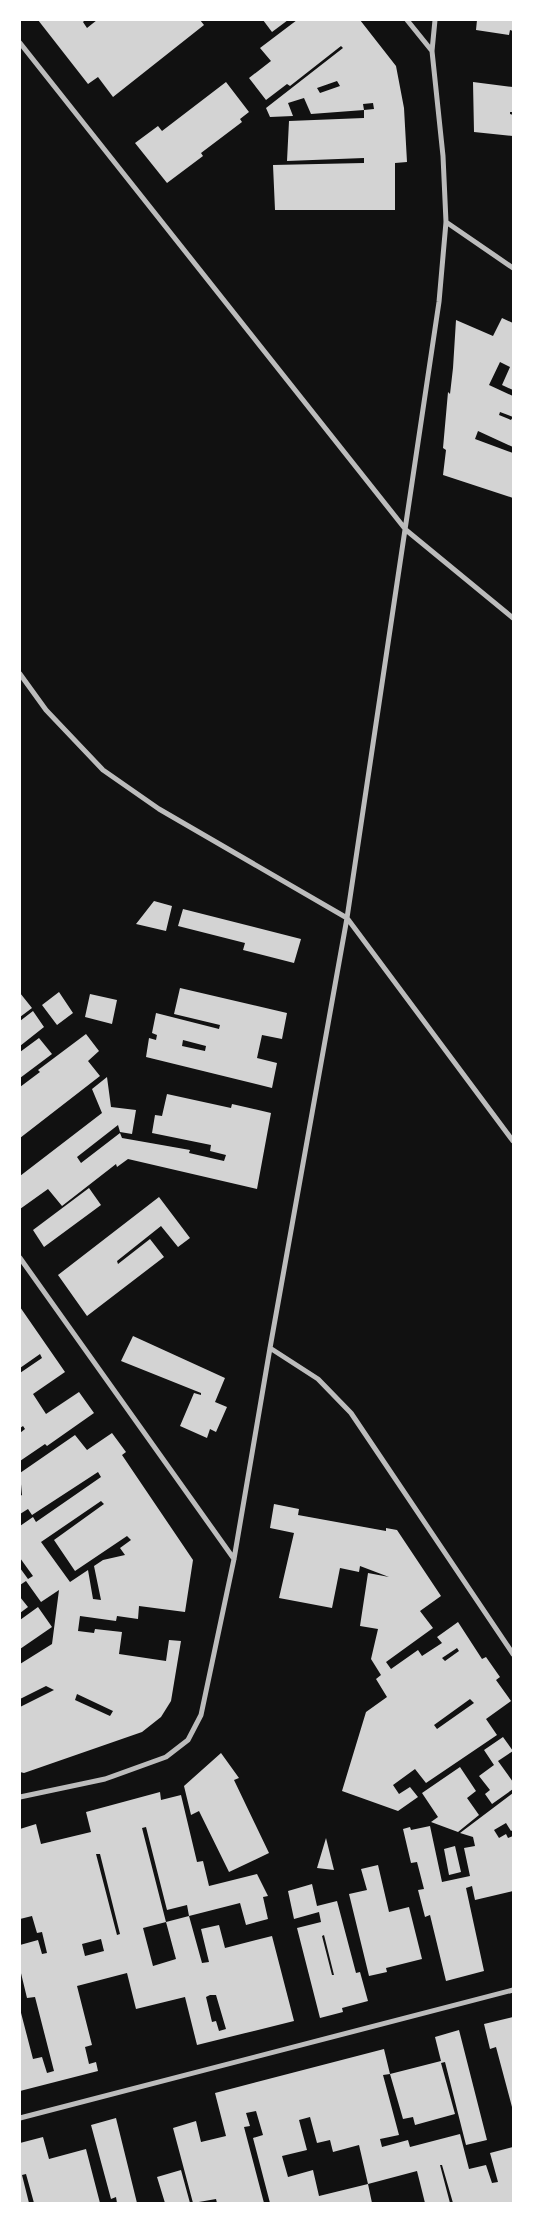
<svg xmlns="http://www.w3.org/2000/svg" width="533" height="2223" viewBox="0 0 533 2223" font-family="Ubuntu,sans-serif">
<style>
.building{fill:#d3d3d3;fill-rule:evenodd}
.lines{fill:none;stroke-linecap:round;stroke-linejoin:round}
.minor{stroke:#bcbcbc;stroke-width:5}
</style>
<rect width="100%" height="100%" fill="#111"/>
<path class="building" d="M38,20H85L83,22L87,28L97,20H200L204,25L113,97L98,77L88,84Z
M263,20H288L272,32Z
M297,20H360L396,66L404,108L407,162L395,163V210H275L273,165L364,163V158L287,161L289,121L364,118V110L374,109L373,103L363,104L364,110L311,114L304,98L288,103L293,116L270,117L266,108L343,48L341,46L290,86L287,84L266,100L249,78L271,61L260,48ZM337,81L340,86L320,93L317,88Z
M477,20H513V31L510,30L509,35L476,30Z
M226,82L249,112L240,119L242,122L201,153L203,156L167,183L135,143L158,126L162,131Z
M473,82L513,87V112H510V114L513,115V136L474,132Z
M502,318L513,323V390L502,385L510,367L500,362L489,385L513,396V447L478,431L475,439L513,453V498L443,475L446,450L443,448L448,392L450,394L453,368L456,320L493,336ZM500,412L513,417L511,420L499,415Z
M154,901L172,906L166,931L136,924Z
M183,909L301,939L294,963L243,950L245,943L178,926Z
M180,988L287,1013L282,1039L262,1035L257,1058L277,1063L272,1088L146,1057L149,1038L156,1040L157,1035L152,1033L156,1013L219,1029L220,1025L174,1014ZM183,1040L206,1046L205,1051L182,1046Z
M59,992L73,1013L57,1025L42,1005Z
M20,993L32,1008L20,1017Z
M90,994L117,1000L112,1024L85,1017Z
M33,1011L44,1027L20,1046V1021Z
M86,1034L99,1051L88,1061L100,1076L20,1138V1087L40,1072L38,1070Z
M39,1038L52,1054L20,1078V1052Z
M107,1077L111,1107L136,1110L132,1134L120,1132L118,1125L77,1157L81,1163L120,1133L122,1138L190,1150L189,1153L224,1161L226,1155L210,1151L211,1145L152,1133L155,1115L162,1116L167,1094L231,1108L232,1104L271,1113L257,1189L128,1159L117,1167L116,1164L62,1206L48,1189L20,1209V1176L102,1113L92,1089Z
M89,1188L101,1205L44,1247L33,1230Z
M159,1197L190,1238L178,1247L161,1226L117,1261L118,1264L150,1239L164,1257L87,1316L58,1275Z
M20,1307L65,1372L33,1394L46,1414L79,1392L94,1413L47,1446L45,1444L20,1461V1433L25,1429L23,1426L20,1428V1373L42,1358L40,1354L20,1368Z
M133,1336L225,1378L215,1402L227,1407L216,1432L210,1429L207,1438L180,1426L194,1393L201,1395V1393L121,1361Z
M112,1433L126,1452L122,1455L193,1560L185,1612L139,1606L138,1619L117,1616L116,1621L80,1616L78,1631L94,1633L95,1629L122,1632L119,1654L166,1661L169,1640L181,1641L171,1701L161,1717L142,1732L24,1773L20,1772V1707L54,1690L46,1686L20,1699V1664L52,1644L59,1590L41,1602L26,1581L20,1585V1568L28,1579L33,1576L20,1558V1526L33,1517L36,1522L101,1477L98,1472L32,1515L28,1509L20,1514V1496L22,1495L20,1473L75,1435L87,1450ZM101,1501L104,1504L54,1540L75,1571L127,1536L131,1540L120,1548L125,1555L103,1560L94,1566L101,1600L93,1599L88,1570L70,1582L41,1542ZM77,1694L113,1711L110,1716L75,1700Z
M274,1504L299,1509L298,1515L386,1531V1528L397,1530L441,1596L420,1611L433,1628L386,1662L391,1669L418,1650L422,1656L442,1643L437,1637L458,1622L482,1659L486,1657L500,1677L496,1680L511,1701L486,1719L497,1735L426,1783L415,1769L393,1785L399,1794L410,1787L418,1797L398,1811L342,1791L366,1712L387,1697L376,1679L381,1675L371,1659L378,1629L360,1626L368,1573L389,1577L360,1566L359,1572L340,1568L332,1608L279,1598L294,1533L270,1528ZM457,1648L459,1651L445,1661L442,1658ZM470,1699L474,1703L437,1729L434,1725Z
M20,1597L28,1607L20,1613Z
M38,1607L52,1627L20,1649V1620Z
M503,1737L513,1751L498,1761L513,1782V1789L492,1804L485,1794L490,1790L479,1776L494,1765L484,1750Z
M221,1753L239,1778L234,1780L269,1853L229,1872L199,1811L191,1815L184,1786Z
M460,1767L476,1791L467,1798L479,1815L458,1832L431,1822L438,1817L422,1793Z
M160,1792L161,1800L181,1795L197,1862L203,1861L209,1886L257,1874L268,1896L263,1897L268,1919L246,1925L240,1903L189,1916L187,1905L167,1910L146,1827L142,1828L166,1922L189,1916L202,1963L209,1962L201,1929L219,1925L225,1948L272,1936L294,2021L197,2045L185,1997L136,2009L127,1973L77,1986L92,2045L85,2047L89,2064L96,2062L98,2071L20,2091V2009L33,2059L42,2057L47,2073L54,2071L35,1997L27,1998L20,1969V1945L38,1940L42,1954L47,1953L42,1932L37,1933L32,1916L20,1919V1829L36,1824L41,1844L91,1832L86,1812ZM96,1854H100L120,1934L117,1935ZM166,1922L176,1959L153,1966L143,1928ZM101,1939L104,1951L85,1956L82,1944ZM210,1995H216L226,2029L219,2031L216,2021L212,2022L206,1997Z
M513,1793V1830L511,1831L506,1823L494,1830L499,1838L506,1834L508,1838L513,1836V1891L475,1900L472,1886L466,1888L484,1971L446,1981L430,1915L425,1917L418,1890L424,1889L417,1862L411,1863L403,1829L410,1827L411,1830L430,1826L442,1882L470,1876L464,1848L475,1846L473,1837L460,1833Z
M326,1838L334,1870L317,1868Z
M455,1846L461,1872L449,1875L444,1849Z
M378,1865L389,1912L409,1907L422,1959L386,1968L387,1972L369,1976L349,1894L367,1890L361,1869Z
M312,1884L317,1906L337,1901L356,1973L360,1972L368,2001L342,2008L343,2012L320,2018L297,1928L321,1922L319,1912L294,1919L288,1891ZM324,1935L334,1975H332L322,1936Z
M513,2017V2107H512L496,2047L490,2049L484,2024Z
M459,2030L487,2140L466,2145L445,2062L441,2063L455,2114L415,2125L413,2117L403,2119L390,2074L441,2061L435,2037Z
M384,2049L390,2074L383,2075L399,2135L380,2139L382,2147L408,2140L410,2147L460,2134L469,2169L486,2165L492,2183L498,2182L490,2153L513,2147V2203H453L442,2165H440L450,2203H425L417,2171L368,2184L372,2203H270L253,2138L263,2135L256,2111L246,2113L250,2126L244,2127L264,2203H217L216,2199L193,2203L173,2128L196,2121L201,2142L226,2136L215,2093ZM310,2117L317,2143L330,2140L333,2152L359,2145L368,2184L319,2196L313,2170L288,2177L282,2156L307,2150L299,2120Z
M116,2118L137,2203H117L116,2197L111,2199L91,2125Z
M43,2137L49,2159L86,2149L100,2203H34L26,2174L22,2175L29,2203H20V2143Z
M181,2170L190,2203H165L157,2177Z"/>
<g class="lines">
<path class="minor" d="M407,20L432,51
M20,43L406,530L513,618
M446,222L513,268
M20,674L46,710L103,770L159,809L347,918L513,1141
M20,1258L234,1559
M270,1348L318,1379L351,1413L513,1654
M20,1797L105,1779L166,1757L188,1740L201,1715L234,1559L270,1348L347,918L439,302L446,222L443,156L432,51L435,20
M20,2118L513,1990"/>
</g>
<rect width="533" height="2223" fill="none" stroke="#ffffff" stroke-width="42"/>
</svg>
